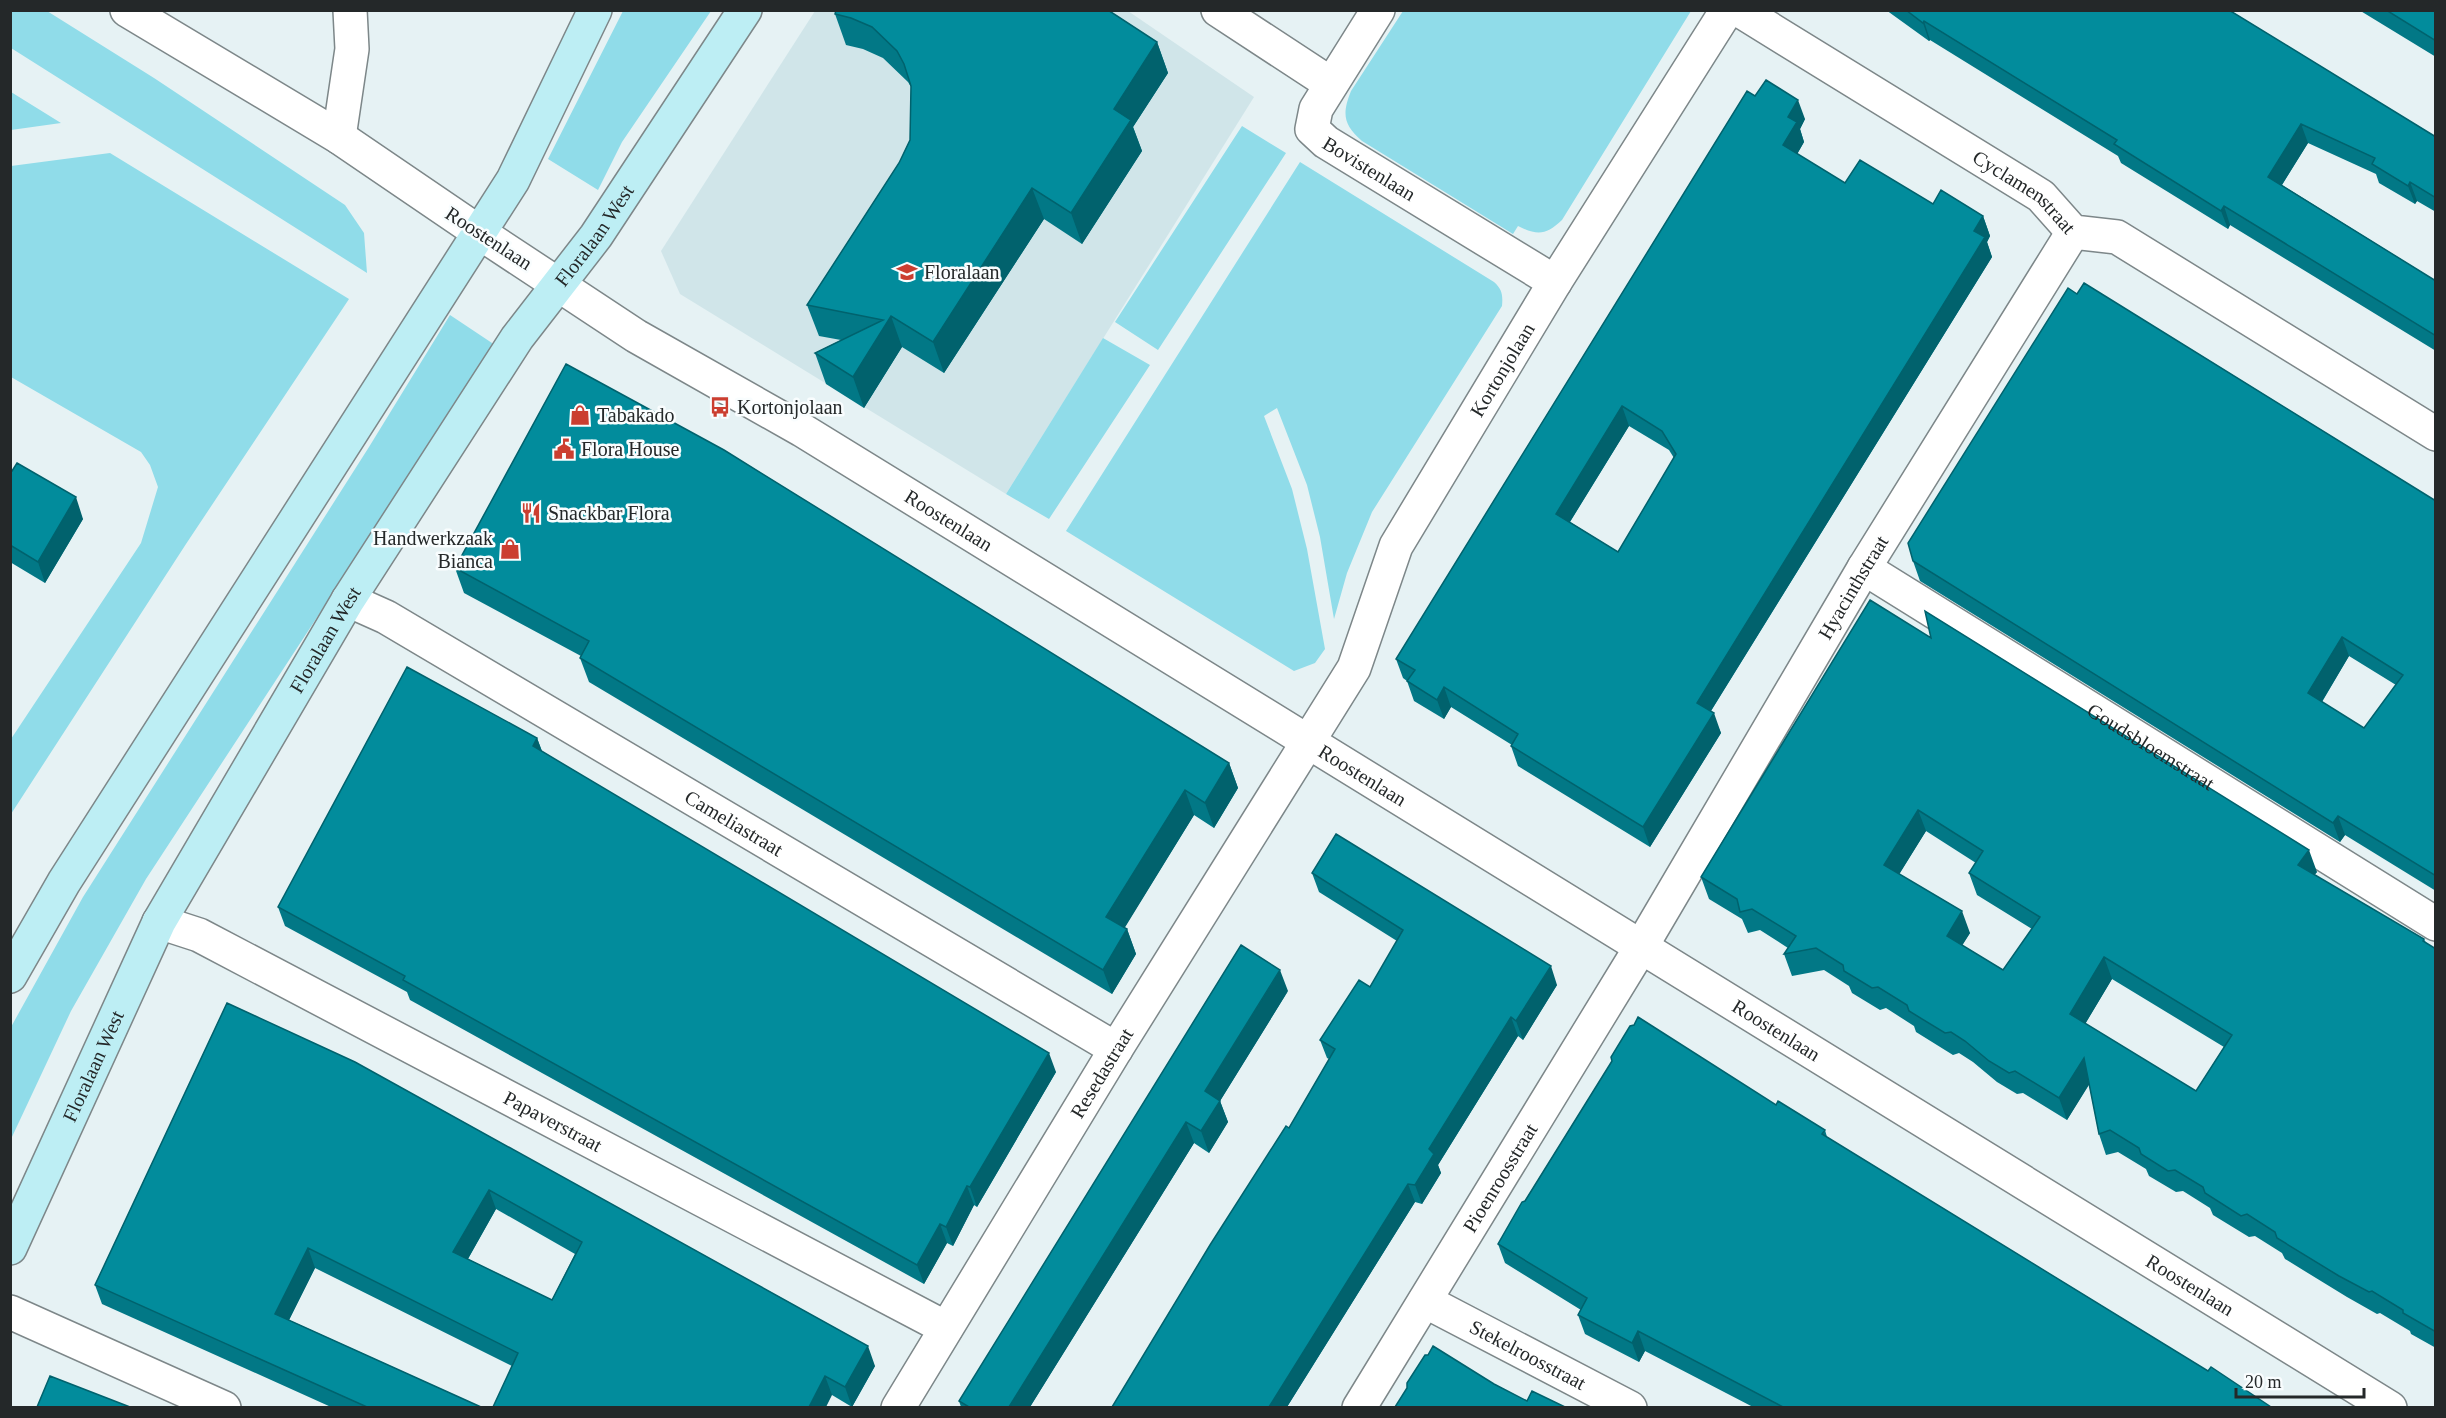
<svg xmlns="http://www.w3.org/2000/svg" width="2446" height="1418" viewBox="0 0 2446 1418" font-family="Georgia,serif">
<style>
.built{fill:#d0e5e9}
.green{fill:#90dce9}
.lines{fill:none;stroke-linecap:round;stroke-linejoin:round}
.minor-casing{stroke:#7d8789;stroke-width:36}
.tertiary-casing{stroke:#7d8789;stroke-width:36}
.secondary-casing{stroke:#7d8789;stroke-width:36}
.minor{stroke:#fff;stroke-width:33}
.tertiary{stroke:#fff;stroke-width:33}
.secondary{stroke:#bdeef4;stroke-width:33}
.wall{fill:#027886;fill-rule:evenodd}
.shaded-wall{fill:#01626d}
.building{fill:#028c9c;stroke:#01626d;stroke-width:1.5;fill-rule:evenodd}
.labels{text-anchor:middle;stroke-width:5;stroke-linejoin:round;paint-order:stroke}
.street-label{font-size:20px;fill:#242829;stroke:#f9fdfe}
.poi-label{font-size:20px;fill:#242829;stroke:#f9fdfe;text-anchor:start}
</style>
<rect width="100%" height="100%" fill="#e6f2f4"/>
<path class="built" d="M815,11H1128L1254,97L1006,494L680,294L661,251Z"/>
<path class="green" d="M10,11H47L154,78L345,205L364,233L367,273L11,48Z
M623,11H711L622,142L598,190L548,159Z
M1403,11V10L1691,11L1562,220C1546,235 1538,236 1518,226L1513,234L1362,141C1343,124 1342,114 1351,91Z
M11,92L61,123L11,130Z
M1242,126L1286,153L1158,350L1115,322Z
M110,153L349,299L186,544L11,814V739L141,543L158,487L150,465L141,452L11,377V166Z
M1300,162L1494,282C1502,289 1503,295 1502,306L1372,512L1347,573L1334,619L1320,537L1307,485L1277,408L1264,416L1292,489L1307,549L1325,649L1315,663L1294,671L1066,531Z
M450,315L495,345L146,879L71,1011L11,1139V1027L83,897L369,447Z
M1103,338L1150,365L1049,519L1006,494Z"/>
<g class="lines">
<g class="minor-casing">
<g id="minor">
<path d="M127,10L339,137L480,233"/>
<path d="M1218,10L1331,84"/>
<path id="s1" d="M1378,10L1316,109L1312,129L1326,142L1555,282"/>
<path id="s2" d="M1739,10L2041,196L2073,232L2117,237L2436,434"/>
<path d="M339,137L352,49L350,10"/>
<path id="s3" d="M1864,568L2436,924"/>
<path id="s4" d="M348,600L386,617L1116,1049"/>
<path id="s5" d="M159,922L199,935L946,1328"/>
<path id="s6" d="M1425,1301L1630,1408"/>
<path d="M10,1312L224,1408"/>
<path id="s7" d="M898,1408L1116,1049L1354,668L1396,546L1555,282L1727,10"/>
<path id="s8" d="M1359,1408L1641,947L1864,568L2073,232"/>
</g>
</g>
<g class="tertiary-casing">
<g id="tertiary">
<path id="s9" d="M480,233L636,336L802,430L2390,1408"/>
</g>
</g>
<g class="secondary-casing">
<g id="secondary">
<path d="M10,976L64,882L513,180L595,10"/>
<path id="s10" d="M10,1248L159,922L348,600L517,338L596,236L745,10"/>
</g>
</g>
<use href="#minor" class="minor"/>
<use href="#tertiary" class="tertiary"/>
<use href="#secondary" class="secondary"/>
</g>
<path class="wall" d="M1886,10H2229L2436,137V212L2417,201L2415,204L2379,183L2376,174L2308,143L2282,185L2436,281V351L2230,225L2228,229L2121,163L2118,156L1930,40L1929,41Z
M2359,10H2436V57Z
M835,14L1157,42L1168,73L1133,127L1142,151L1082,244L1044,219L944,373L902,347L864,408L826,384L815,353L841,340L819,336L807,305L899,163L910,140L911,87L908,82L883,58L863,49L846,45Z
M1755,96L1805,119L1800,129L1804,142L1797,154L1845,183L1983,216L1990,236L1987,242L1992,257L1711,711L1721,733L1650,847L1518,766L1511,746L1512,745L1451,707L1444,719L1414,701L1407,681L1403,678L1396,659ZM1629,426L1669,450L1674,458L1618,552L1570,522Z
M10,470L83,519L45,583L10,562Z
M2436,501V891L2345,835L2340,842L1920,581L1913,561ZM2349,656L2396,685L2364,728L2322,702Z
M455,568L1229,763L1238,788L1214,828L1194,815L1124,928L1127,929L1136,954L1112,994L589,682L580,658L581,656L464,593Z
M1931,638L2317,872L2314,875L2424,939L2426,943L2436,949V1348L2411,1334L2410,1331L2380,1313L2377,1314L2347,1297L2285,1259L2282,1253L2255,1236L2249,1237L2213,1215L2210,1208L2183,1191L2176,1192L2149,1176L2146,1169L2118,1152L2106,1155L2099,1134L2089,1084L2067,1120L2023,1093L2017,1094L1997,1082L1973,1062L1959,1053L1953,1055L1916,1032L1914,1026L1886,1008L1880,1010L1852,993L1849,986L1824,970L1792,976L1784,954L1788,948L1760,930L1748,933L1742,919L1709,899L1701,877ZM1926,831L1976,863L1969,873L1977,895L2032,929L2003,970L1962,945L1970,933L1899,874ZM2112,979L2224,1047L2196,1091L2085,1024Z
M537,738L542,751L1056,1072L977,1207L974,1205L953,1246L947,1243L924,1284L410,1000L407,992L285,926L278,907Z
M1312,873L1557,985L1523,1040L1518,1036L1438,1165L1441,1173L1422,1204L1415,1202L1287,1407H1112L1289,1128L1329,1059L1327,1058L1320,1040L1370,987L1397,941L1319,892Z
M1288,991L1220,1101L1228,1122L1209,1153L1194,1143L1030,1407H961L959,1401Z
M227,1003L875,1366L852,1407L832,1395L512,1366L315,1268L289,1320L481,1407H331L102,1304L95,1285ZM496,1209L575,1254L552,1300L468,1259Z
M1612,1061L1776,1105L1825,1130L1827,1137L2208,1371L2271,1407H1753L1645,1351L1639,1362L1585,1334L1578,1315L1581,1310L1505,1263L1498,1244Z"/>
<path class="shaded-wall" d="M1924,21L1930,40L1929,41L1923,23Z
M1157,42L1168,73L1133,127L1142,151L1082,244L1071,213L1114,109Z
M1798,100L1805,119L1800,129L1804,142L1791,165L1783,145L1788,117Z
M2301,124L2308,143L2275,196L2268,177Z
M2410,182L2417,201L2415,204L2408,186Z
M1032,188L1044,219L944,373L933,342Z
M2224,206L2230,225L2228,229L2221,211Z
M1983,216L1990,236L1987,242L1992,257L1704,722L1697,703Z
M891,316L902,347L864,408L853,377Z
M1622,406L1629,426L1563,533L1556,514Z
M76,497L83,519L45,583L38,562Z
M2342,637L2349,656L2315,713L2308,693Z
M1444,687L1451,707L1444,719L1437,700Z
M1714,713L1721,733L1650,847L1643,827Z
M537,738L544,757L533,746Z
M1229,763L1238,788L1214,828L1205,803Z
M1185,790L1194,815L1116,942L1106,917Z
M1918,810L1926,831L1892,886L1884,865Z
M2338,816L2345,835L2340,842L2333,823Z
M2309,850L2317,872L2305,886L2298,865Z
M1962,911L1970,933L1955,957L1947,936Z
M1127,929L1136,954L1112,994L1103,970Z
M2104,957L2112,979L2078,1036L2070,1014Z
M1551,966L1557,985L1523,1040L1516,1021Z
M1280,970L1288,991L1220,1101L1228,1122L1209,1153L1201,1131L1205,1091Z
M1511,1017L1518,1036L1438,1165L1441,1173L1422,1204L1415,1185L1429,1149Z
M1049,1053L1056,1072L977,1207L970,1187Z
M2084,1058L2092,1080L2067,1120L2059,1098Z
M1186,1122L1194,1143L1030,1407H1009Z
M1408,1184L1415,1202L1287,1407H1269Z
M967,1186L974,1205L953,1246L946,1227Z
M489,1190L496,1209L461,1271L453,1252Z
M940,1224L947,1243L924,1284L917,1265Z
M308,1248L315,1268L282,1334L275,1314Z
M1638,1331L1645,1351L1639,1362L1632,1343Z
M868,1346L875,1366L852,1407L845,1387Z
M825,1376L832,1395L826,1407H809Z"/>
<path class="building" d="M836,10H1108L1157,42L1114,109L1131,120L1071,213L1032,188L933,342L891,316L853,377L815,353L883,320L807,305L899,163L910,140L911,86L904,64L897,51L872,27L851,18L835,14Z
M1906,10H2229L2436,137V198L2410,182L2408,186L2372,164L2375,158L2301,124L2268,177L2436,281V336L2224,206L2221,211L2114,144L2117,140L1924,21L1923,23Z
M2386,10H2436V41Z
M1766,80L1798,100L1788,117L1797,122L1783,145L1845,183L1860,160L1933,204L1941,190L1983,216L1974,231L1985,237L1697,703L1714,713L1643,827L1511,746L1518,734L1444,687L1437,700L1407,681L1415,670L1396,659L1747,91L1755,96ZM1622,406L1662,431L1676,454L1618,552L1556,514Z
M2084,283L2436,501V876L2338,816L2333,823L1913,561L1908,543L2068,288L2077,294ZM2342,637L2403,675L2364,728L2308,693Z
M566,364L724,450L1229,763L1205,803L1185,790L1106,917L1127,929L1103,970L580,658L589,641L455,568Z
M17,463L76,497L38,562L10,545V470L12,471Z
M1870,600L1931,638L1925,611L2309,850L2298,865L2424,939L2423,941L2436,949V1332L2403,1313V1310L2372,1291L2369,1292L2339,1276L2277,1238L2275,1232L2247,1214L2241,1216L2205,1193L2203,1187L2175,1170L2168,1171L2141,1154L2139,1148L2110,1130L2099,1134L2084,1058L2059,1098L2015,1071L2009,1073L1989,1061L1965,1041L1951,1032L1945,1033L1909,1011L1907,1005L1878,987L1872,988L1844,971L1843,965L1816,948L1784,954L1796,936L1752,909L1740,912L1737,899L1701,877ZM1918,810L1983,851L1969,873L2040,917L2003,970L1947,936L1962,911L1884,865ZM2104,957L2232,1035L2196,1091L2070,1014Z
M407,667L537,738L533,746L1049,1053L970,1187L967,1186L946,1227L940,1224L917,1265L403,980L405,976L278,907Z
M1336,834L1551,966L1516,1021L1511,1017L1429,1149L1434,1154L1415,1185L1408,1184L1269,1407H1112L1210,1245L1286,1126L1289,1128L1335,1049L1320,1040L1359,980L1370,987L1403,930L1312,873Z
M1241,945L1280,970L1205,1091L1220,1101L1201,1131L1186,1122L1009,1407H969L959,1401Z
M227,1003L355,1062L868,1346L845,1387L825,1376L809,1407H493L518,1353L308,1248L275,1314L481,1407H367L95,1285ZM489,1190L582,1242L552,1300L453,1252Z
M1638,1017L1776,1105L1778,1101L1825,1130L1822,1134L2208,1371L2211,1367L2271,1407H1783L1638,1331L1632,1343L1578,1315L1587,1298L1498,1244L1522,1202L1525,1201L1612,1061L1611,1057L1630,1026L1634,1025Z
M1433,1346L1494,1384L1527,1401L1532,1391L1565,1407H1395L1407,1388V1383L1425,1355H1428Z
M50,1376L130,1407H37Z"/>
<defs>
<g id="school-bare" transform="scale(1.62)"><path d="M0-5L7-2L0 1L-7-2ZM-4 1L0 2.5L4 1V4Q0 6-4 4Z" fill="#cb3e30" stroke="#f9fdfe" stroke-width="2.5" paint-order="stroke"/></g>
<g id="bus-bare" transform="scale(1.62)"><path d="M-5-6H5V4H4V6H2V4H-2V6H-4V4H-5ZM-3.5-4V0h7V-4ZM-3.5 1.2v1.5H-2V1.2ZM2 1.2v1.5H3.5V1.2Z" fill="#cb3e30" stroke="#f9fdfe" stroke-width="2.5" paint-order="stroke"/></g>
<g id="shop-bare" transform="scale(1.62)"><path d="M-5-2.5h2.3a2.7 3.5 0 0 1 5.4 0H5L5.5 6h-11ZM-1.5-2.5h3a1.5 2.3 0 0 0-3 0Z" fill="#cb3e30" stroke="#f9fdfe" stroke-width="2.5" paint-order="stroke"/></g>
<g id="civic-bare" transform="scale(1.62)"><path d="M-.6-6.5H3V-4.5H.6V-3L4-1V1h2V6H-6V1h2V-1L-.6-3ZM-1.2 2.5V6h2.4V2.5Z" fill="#cb3e30" stroke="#f9fdfe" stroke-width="2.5" paint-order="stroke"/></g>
<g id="restaurant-bare" transform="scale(1.62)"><path d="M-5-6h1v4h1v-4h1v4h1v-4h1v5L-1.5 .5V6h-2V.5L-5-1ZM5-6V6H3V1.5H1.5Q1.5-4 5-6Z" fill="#cb3e30" stroke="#f9fdfe" stroke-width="2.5" paint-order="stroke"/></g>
</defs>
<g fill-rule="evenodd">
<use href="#school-bare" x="907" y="272"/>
<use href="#bus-bare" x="720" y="407"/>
<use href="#shop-bare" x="580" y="415"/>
<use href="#civic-bare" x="564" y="449"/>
<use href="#restaurant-bare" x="531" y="513"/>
<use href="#shop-bare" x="510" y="549"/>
</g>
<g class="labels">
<g class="street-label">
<text dy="7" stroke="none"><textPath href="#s1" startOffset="207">Bovistenlaan</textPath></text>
<text dy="7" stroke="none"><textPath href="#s2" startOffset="339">Cyclamenstraat</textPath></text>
<text dy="7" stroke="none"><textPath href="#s10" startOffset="1172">Floralaan West</textPath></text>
<text transform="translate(489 238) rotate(33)" y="7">Roostenlaan</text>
<text dy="7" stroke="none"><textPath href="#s7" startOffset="1204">Kortonjolaan</textPath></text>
<text dy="7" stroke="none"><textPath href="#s9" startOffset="550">Roostenlaan</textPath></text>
<text dy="7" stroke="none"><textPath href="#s8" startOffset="958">Hyacinthstraat</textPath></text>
<text dy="7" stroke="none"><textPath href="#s10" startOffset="686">Floralaan West</textPath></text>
<text dy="7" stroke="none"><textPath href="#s3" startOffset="338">Goudsbloemstraat</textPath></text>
<text dy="7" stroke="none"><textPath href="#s9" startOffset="1036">Roostenlaan</textPath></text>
<text dy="7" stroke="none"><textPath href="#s4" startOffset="446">Cameliastraat</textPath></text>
<text dy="7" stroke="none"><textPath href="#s9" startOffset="1522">Roostenlaan</textPath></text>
<text dy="7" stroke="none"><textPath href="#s10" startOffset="200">Floralaan West</textPath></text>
<text dy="7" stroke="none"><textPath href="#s7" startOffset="392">Resedastraat</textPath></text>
<text dy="7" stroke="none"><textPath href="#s5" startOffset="442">Papaverstraat</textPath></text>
<text dy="7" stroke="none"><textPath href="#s8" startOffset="270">Pioenroosstraat</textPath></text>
<text dy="7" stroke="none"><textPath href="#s9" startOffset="2008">Roostenlaan</textPath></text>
<text dy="7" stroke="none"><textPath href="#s6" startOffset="116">Stekelroosstraat</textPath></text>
</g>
<g class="poi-label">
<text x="924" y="279">Floralaan</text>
<text x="737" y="414">Kortonjolaan</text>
<text x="597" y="422">Tabakado</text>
<text x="581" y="456">Flora House</text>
<text x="548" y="520">Snackbar Flora</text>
<text x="493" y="545" text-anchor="end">Handwerkzaak<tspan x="493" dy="23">Bianca</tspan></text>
</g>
</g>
<rect width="2446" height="1418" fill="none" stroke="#242829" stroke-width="24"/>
<path d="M2236 1388v9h128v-9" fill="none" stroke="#242829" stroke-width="3"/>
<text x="2245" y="1388" font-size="18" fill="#242829" stroke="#f9fdfe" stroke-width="4.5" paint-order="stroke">20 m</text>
</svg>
